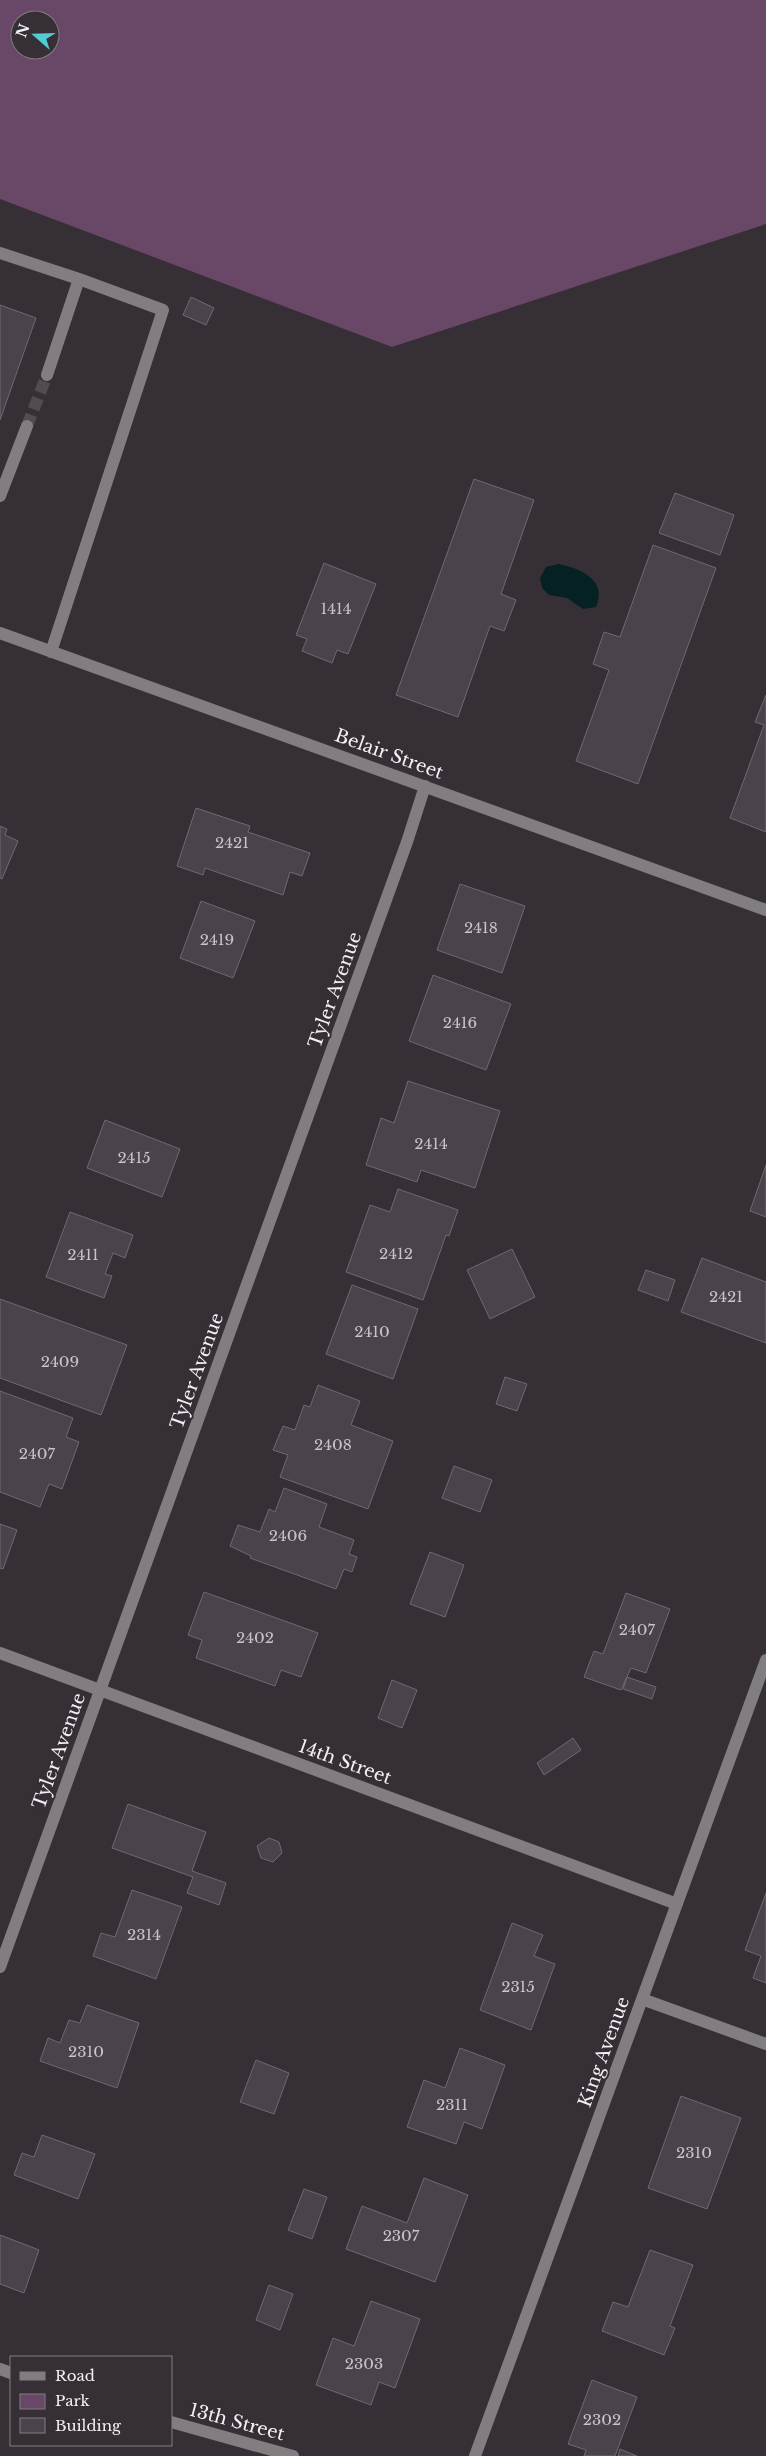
<svg xmlns="http://www.w3.org/2000/svg" width="766" height="2456" viewBox="0 0 766 2456" font-family="'Libre Baskerville',serif">
<style>
.green{fill:#684767;fill-rule:evenodd}
.water{fill:#062122}
.building{fill:#4b434b;stroke:#716870}
.lines{fill:none;stroke-linecap:round;stroke-linejoin:round}
.minor-tunnel{stroke:#524c52;stroke-width:12;stroke-dasharray:12 6;stroke-linecap:butt}
.minor{stroke:#817d81;stroke-width:12}
.labels{text-anchor:middle;stroke-width:4;stroke-linejoin:round;paint-order:stroke}
.number-label{font-size:15px;fill:#cac4ca}
.street-label{font-size:18px;fill:#f4eff4;stroke:#362f36}
</style>
<rect width="100%" height="100%" fill="#362f36"/>
<path class="green" d="M0,0H766V224L392,347L0,199ZM20,20H50V50H20Z"/>
<path class="water" d="M558,564C580,568 608,580 596,607L583,609L567,598L549,595L542,588L540,578L546,567Z"/>
<path class="building" d="M191,297L214,308L206,325L183,315Z
M0,305L36,318L0,420Z
M474,479L534,500L501,594L516,600L504,631L490,626L458,717L396,695Z
M675,493L734,515L720,555L659,533Z
M653,545L716,568L638,784L576,761L609,670L593,664L604,632L620,637Z
M324,563L376,584L348,654L337,650L332,663L302,651L307,639L296,635Z
M766,695V832L730,818L764,725L755,722Z
M196,808L250,826L248,832L310,853L302,876L290,872L283,895L205,868L203,875L177,866Z
M0,826L7,829L5,835L18,841L2,879L0,878Z
M460,884L525,906L502,973L437,950Z
M201,901L255,921L233,978L180,958Z
M433,975L511,1004L486,1070L409,1041Z
M408,1081L500,1111L475,1188L421,1170L417,1182L366,1165L381,1118L394,1123Z
M105,1120L180,1149L162,1197L87,1168Z
M766,1165V1217L750,1211Z
M398,1189L458,1210L449,1236L446,1235L423,1300L346,1272L370,1205L390,1212Z
M70,1212L133,1235L125,1258L113,1253L105,1274L112,1276L104,1298L46,1277Z
M512,1249L535,1297L490,1319L467,1270Z
M702,1258L766,1282V1343L681,1312Z
M646,1270L675,1280L668,1301L638,1290Z
M352,1285L418,1309L393,1379L326,1354Z
M0,1299L127,1345L101,1415L0,1378Z
M505,1377L527,1384L517,1411L496,1404Z
M318,1385L360,1401L351,1425L393,1441L368,1509L280,1477L288,1455L273,1450L283,1426L295,1430L304,1405L310,1407Z
M0,1391L73,1418L66,1437L79,1442L62,1489L49,1484L40,1507L0,1492Z
M454,1466L492,1480L480,1512L442,1498Z
M284,1488L327,1504L319,1527L354,1540L349,1554L357,1557L352,1572L344,1569L336,1589L250,1558L251,1556L230,1546L238,1525L260,1532L269,1509L275,1512Z
M0,1524L17,1530L3,1569L0,1568Z
M430,1552L464,1565L445,1617L410,1604Z
M204,1592L318,1633L301,1677L281,1670L275,1686L196,1658L202,1640L188,1635Z
M626,1593L670,1609L646,1673L631,1668L621,1690L584,1677L594,1651L603,1654Z
M627,1677L656,1687L652,1699L623,1689Z
M392,1680L417,1690L402,1728L378,1718Z
M573,1738L581,1750L544,1775L537,1763Z
M128,1804L206,1832L192,1871L226,1883L219,1905L187,1893L193,1877L112,1848Z
M269,1838L279,1842L282,1853L273,1862L261,1858L257,1846Z
M132,1890L182,1907L156,1979L93,1956L101,1933L115,1937Z
M766,1893V1983L753,1978L761,1956L745,1950Z
M512,1923L543,1935L534,1956L555,1964L531,2030L480,2010Z
M87,2005L139,2023L117,2088L40,2061L48,2038L60,2043L69,2020L80,2023Z
M460,2048L505,2065L482,2129L464,2122L456,2144L407,2127L424,2080L445,2088Z
M256,2060L289,2073L274,2114L240,2102Z
M681,2096L741,2118L707,2209L648,2188Z
M42,2135L95,2154L78,2199L14,2175L22,2153L34,2157Z
M424,2178L468,2195L435,2282L346,2249L362,2206L407,2223Z
M304,2189L327,2197L312,2239L288,2230Z
M0,2235L39,2250L24,2293L0,2284Z
M650,2250L693,2265L670,2326L675,2328L664,2355L602,2331L613,2302L628,2307Z
M269,2285L293,2294L280,2330L256,2320Z
M371,2301L420,2319L395,2388L379,2382L371,2405L316,2385L333,2338L354,2346Z
M592,2380L637,2397L615,2456H584L586,2450L568,2444Z
M620,2449L637,2456H618Z"/>
<g class="lines">
<path class="minor-tunnel" d="M27,426L47,375"/>
<path class="minor" d="M0,253L79,279L163,310L51,652
M47,375L79,279
M0,496L27,426
M0,633L766,910
M0,1653L677,1904
M0,1967L407,842L425,786
M642,1999L766,2044
M0,2369L11,2373
M171,2422L293,2456
M475,2456L766,1660"/>
</g>
<g class="labels">
<g class="number-label">
<text x="336" y="614">1414</text>
<text x="232" y="848">2421</text>
<text x="481" y="933">2418</text>
<text x="217" y="945">2419</text>
<text x="460" y="1028">2416</text>
<text x="431" y="1149">2414</text>
<text x="134" y="1163">2415</text>
<text x="396" y="1259">2412</text>
<text x="83" y="1260">2411</text>
<text x="726" y="1302">2421</text>
<text x="372" y="1337">2410</text>
<text x="60" y="1367">2409</text>
<text x="333" y="1450">2408</text>
<text x="37" y="1459">2407</text>
<text x="288" y="1541">2406</text>
<text x="637" y="1635">2407</text>
<text x="255" y="1643">2402</text>
<text x="144" y="1940">2314</text>
<text x="518" y="1992">2315</text>
<text x="86" y="2057">2310</text>
<text x="452" y="2110">2311</text>
<text x="694" y="2158">2310</text>
<text x="401" y="2241">2307</text>
<text x="364" y="2369">2303</text>
<text x="602" y="2425">2302</text>
</g>
<g class="street-label">
<text transform="translate(389 754) rotate(20)" y="6">Belair Street</text>
<text transform="translate(335 990) rotate(-70)" y="6">Tyler Avenue</text>
<text transform="translate(197 1371) rotate(-70)" y="6">Tyler Avenue</text>
<text transform="translate(59 1751) rotate(-70)" y="6">Tyler Avenue</text>
<text transform="translate(345 1762) rotate(20)" y="6">14th Street</text>
<text transform="translate(604 2052) rotate(-70)" y="6">King Avenue</text>
<text transform="translate(237 2422) rotate(15)" y="6">13th Street</text>
</g>
</g>
<rect x="10" y="2356" width="162" height="90" fill="#362f36" stroke="#827c82"/>
<rect x="20" y="2372" width="25" height="8" fill="#817d81" stroke="#827c82"/>
<text x="55" y="2381" font-size="15" fill="#f4eff4">Road</text>
<rect x="20" y="2394" width="25" height="15" fill="#684767" stroke="#827c82"/>
<text x="55" y="2406" font-size="15" fill="#f4eff4">Park</text>
<rect x="20" y="2418" width="25" height="15" fill="#4b434b" stroke="#827c82"/>
<text x="55" y="2431" font-size="15" fill="#f4eff4">Building</text>
<g transform="translate(35 35) rotate(290)"><circle r="24" fill="#362f36" stroke="#827c82"/>
<path d="M0-4L9 19L0 12L-9 19Z" fill="#51ccd3"/>
<text y="-8" font-size="14" font-weight="bold" text-anchor="middle" fill="#f4eff4">N</text>
</g>
</svg>
